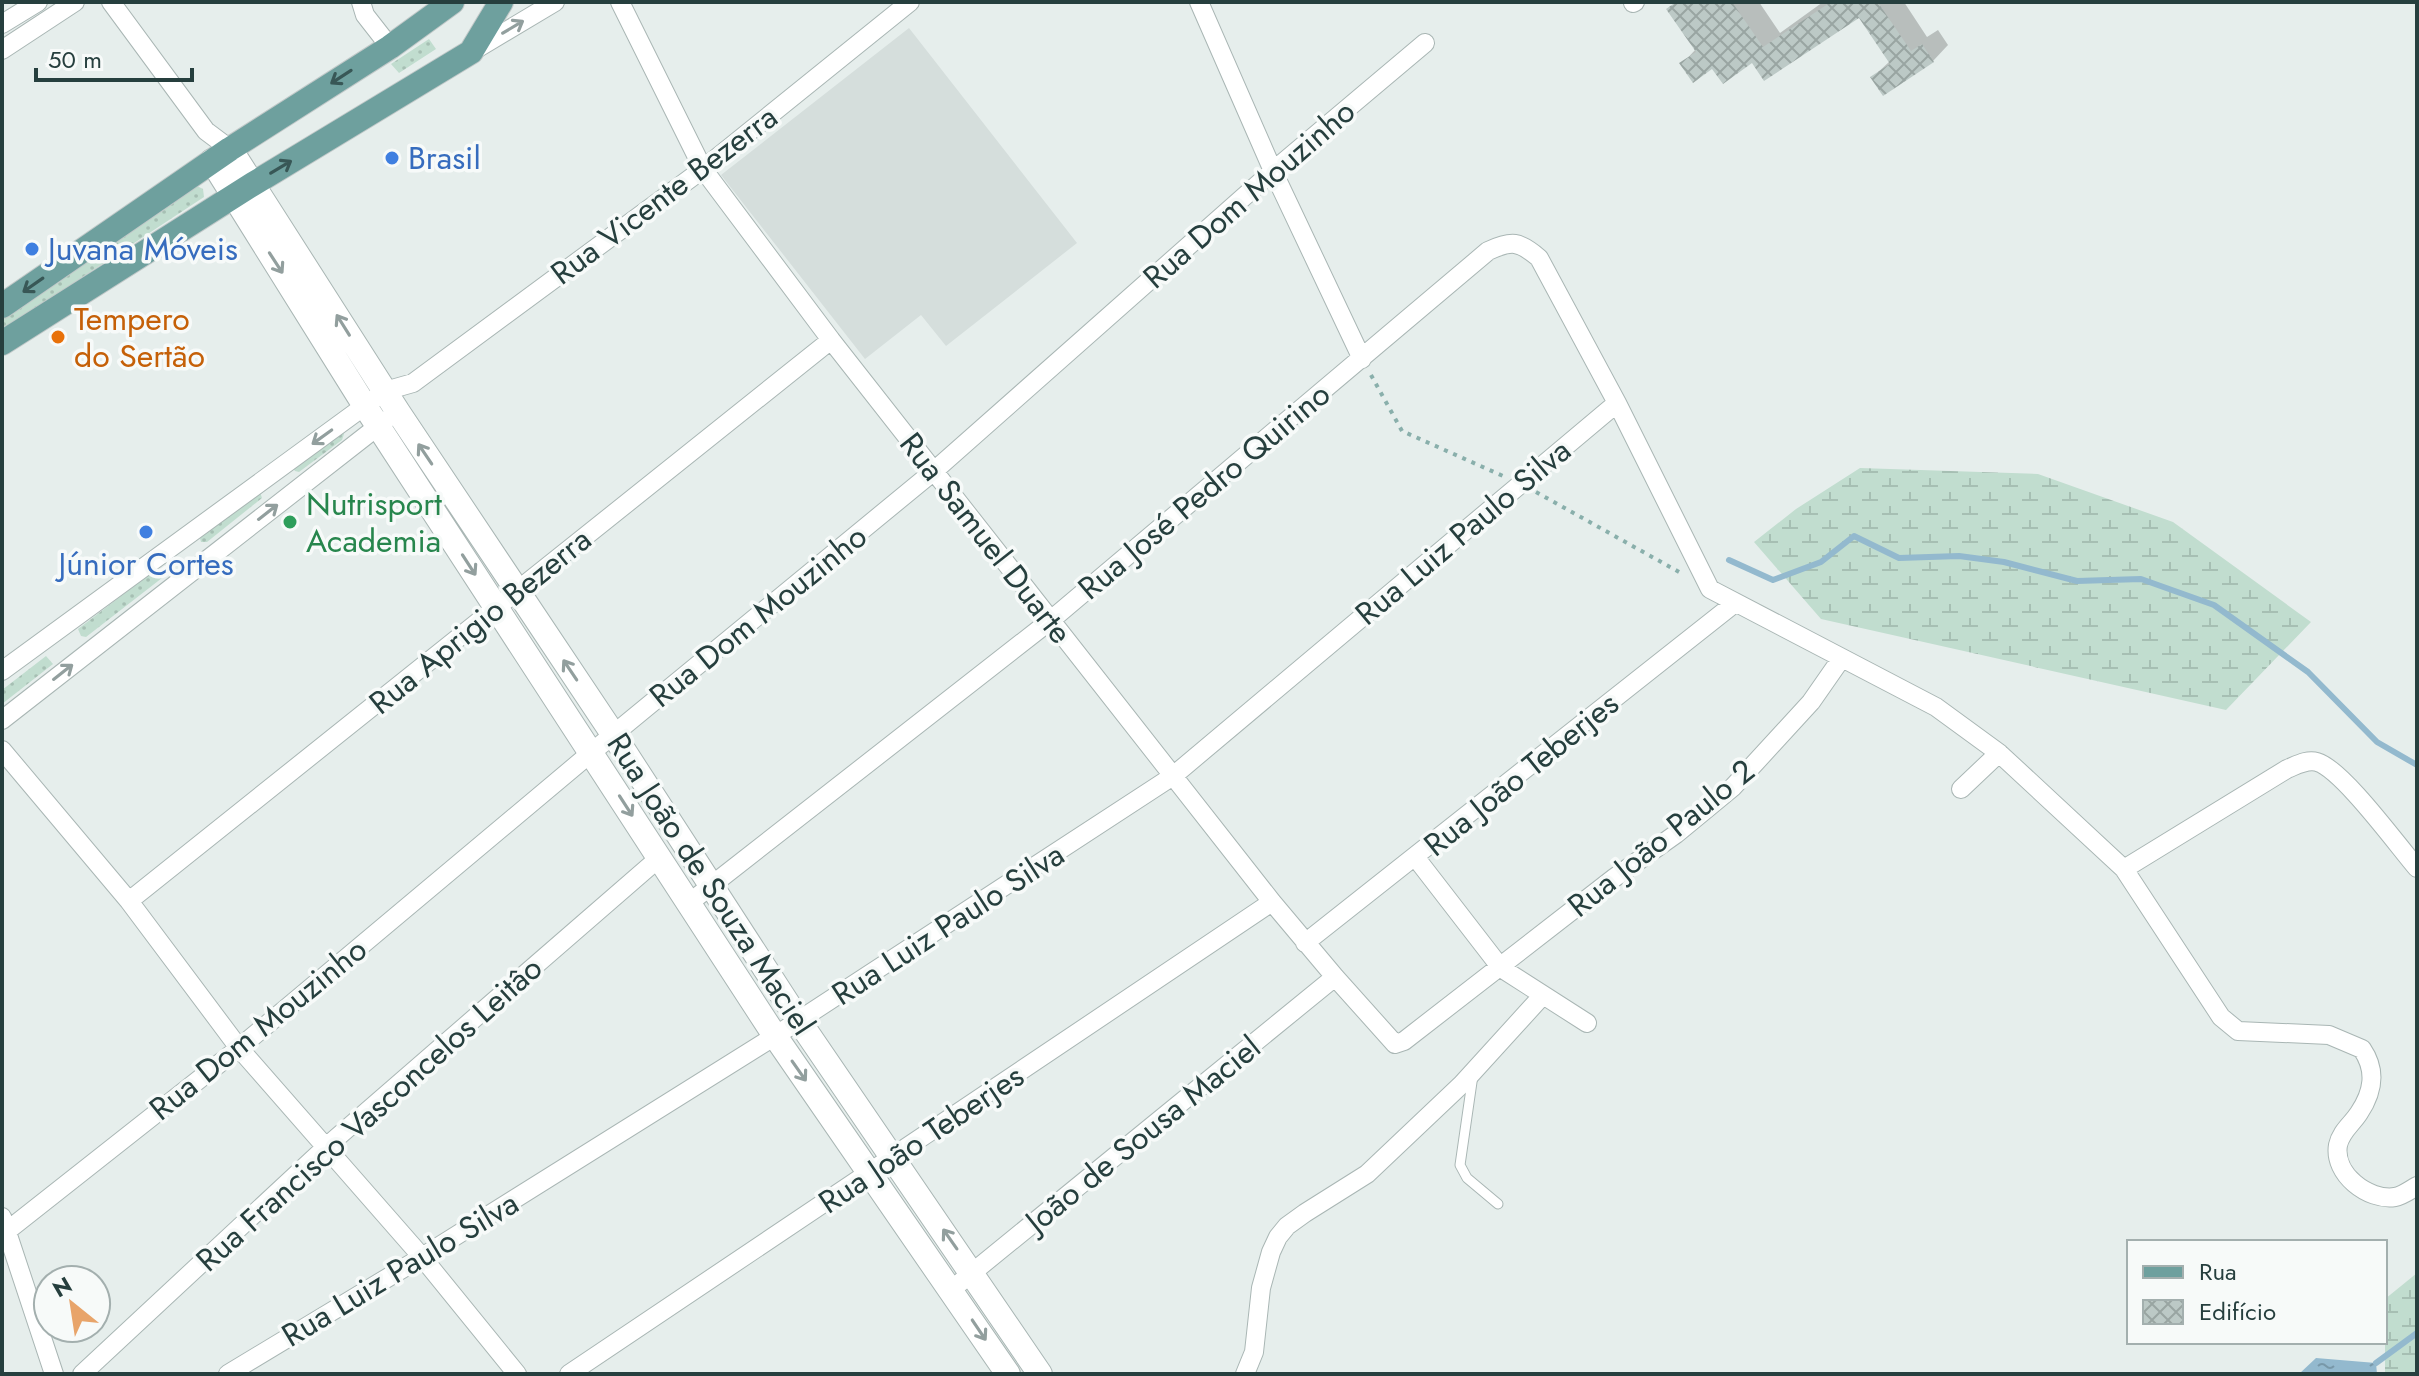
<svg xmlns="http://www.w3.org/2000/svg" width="2419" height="1376" viewBox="0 0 2419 1376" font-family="Jost,sans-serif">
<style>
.built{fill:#d5dedc}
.wetland{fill:url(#wetland-marsh)}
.park{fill:url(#park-dots)}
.water{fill:url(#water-ripples)}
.shadow{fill:#0003}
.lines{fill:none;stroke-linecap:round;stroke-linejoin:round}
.stream{stroke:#93b9ce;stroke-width:6}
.building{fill:url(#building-cross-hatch)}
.service-casing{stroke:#a9b6b4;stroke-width:11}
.minor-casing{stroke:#a9b6b4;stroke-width:20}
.tertiary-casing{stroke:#a9b6b4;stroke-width:26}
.primary-casing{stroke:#c2c9c9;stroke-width:26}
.path{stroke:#89afab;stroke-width:4;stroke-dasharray:4 6;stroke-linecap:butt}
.service{stroke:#fff;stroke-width:9}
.minor{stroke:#fff;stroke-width:18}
.tertiary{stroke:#fff;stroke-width:24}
.primary{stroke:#6ea09e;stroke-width:24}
.oneway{stroke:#929f9e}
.oneway2{stroke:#385756}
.shop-dot{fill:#3f7fe0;stroke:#f7faf9;stroke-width:3}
.food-dot{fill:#e8710a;stroke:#f7faf9;stroke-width:3}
.leisure-dot{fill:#2e9e5b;stroke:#f7faf9;stroke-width:3}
.labels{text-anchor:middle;stroke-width:7;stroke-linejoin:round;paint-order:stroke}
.shop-label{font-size:32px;fill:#366cbe;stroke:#f7faf9;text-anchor:start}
.street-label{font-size:32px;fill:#263f3e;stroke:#f7faf9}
.food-label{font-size:32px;fill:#c56008;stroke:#f7faf9;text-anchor:start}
.leisure-label{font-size:32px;fill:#27864d;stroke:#f7faf9;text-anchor:start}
</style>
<defs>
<pattern id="wetland-marsh" width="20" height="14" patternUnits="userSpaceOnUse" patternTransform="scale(2)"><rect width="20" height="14" fill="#c1ddcf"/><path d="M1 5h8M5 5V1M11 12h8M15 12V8" fill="none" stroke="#a6bfb3"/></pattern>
<pattern id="park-dots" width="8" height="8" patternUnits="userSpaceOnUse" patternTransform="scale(2)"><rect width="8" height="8" fill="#c1ddcf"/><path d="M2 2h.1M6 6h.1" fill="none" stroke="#a6bfb3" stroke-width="1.8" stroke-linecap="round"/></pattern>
<pattern id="water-ripples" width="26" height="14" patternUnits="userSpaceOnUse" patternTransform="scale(2)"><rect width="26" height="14" fill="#93b9ce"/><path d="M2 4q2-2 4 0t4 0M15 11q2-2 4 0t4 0" fill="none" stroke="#7898a9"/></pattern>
<pattern id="building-cross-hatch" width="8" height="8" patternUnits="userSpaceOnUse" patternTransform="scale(2)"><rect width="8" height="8" fill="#bcc9c6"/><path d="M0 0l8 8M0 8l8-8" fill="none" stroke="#99a5a2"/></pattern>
</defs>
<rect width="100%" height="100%" fill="#e6eeec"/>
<path class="built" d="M909,28L1077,243L946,346L921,315L865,359L721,175Z"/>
<path class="wetland" d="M1860,468L2038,474L2173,522L2311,622L2226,710L1821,619L1754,542L1796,509Z
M2417,1273V1374H2385V1299Z"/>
<path class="park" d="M429,39L436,49L399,73L391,64Z
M195,185L203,189L204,197L2,330V315Z
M340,430L344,434L342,440L299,472L295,471L292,467Z
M259,489L262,498L207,542H201L199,534Z
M155,570L159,571L162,578L86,637L81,636L78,629Z
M46,656L53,664L2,704V690Z"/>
<path class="water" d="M2316,1358L2376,1363L2377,1374H2299Z"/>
<path class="shadow" d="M1676,2H1759L1780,33L1823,2H1904L1927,37L1938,30L1948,45L1933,61L1873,77L1890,61L1859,15L1753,61L1713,66L1682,64L1696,49L1668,9Z"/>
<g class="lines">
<path class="stream" d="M1729,560L1773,580L1821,562L1854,536L1899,558L1959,556L2004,562L2077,581L2141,579L2214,605L2308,672L2377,742L2417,765
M2376,1363L2417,1333"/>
</g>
<path class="building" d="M1676,2H1732L1763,47L1831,2H1883L1879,4L1911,51L1922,44L1934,62L1883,96L1870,77L1890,64L1859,18L1764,81L1752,63L1723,84L1712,69L1693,83L1679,63L1696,52L1666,9Z"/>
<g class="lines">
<g class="service-casing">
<path id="service" d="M1473,1075L1460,1165L1467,1178L1498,1204"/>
</g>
<g class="minor-casing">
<path id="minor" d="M111,2L206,131L230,149
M361,2L365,15L390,47
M620,2L703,169L831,340L1272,902L1335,977L1395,1044L1404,1041L1614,878L1676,834L1733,787L1811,702L1841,659
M1199,2L1273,171L1362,359
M1633,3L1635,2
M2,24L38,2
M2,50L75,2
M473,51L555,2
M2,671L385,391L413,383L703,169L910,2
M2,720L386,420
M2,750L129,901L239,1048L422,1257L517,1374
M1961,789L1999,753
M1416,858L1501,968L1587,1023
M2124,869L2221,1017L2238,1031L2329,1035L2362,1049C2377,1071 2373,1092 2359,1113C2352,1124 2341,1131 2338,1145C2333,1174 2368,1201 2395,1197C2402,1196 2410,1190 2417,1186
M129,901L831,340
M689,903L1051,620L1488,251C1512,240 1519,241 1539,258L1617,403L1710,589L1936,707L1999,753L2124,869L2287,769C2297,765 2307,759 2317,762C2342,769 2398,846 2417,868
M1305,943L1735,603
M2,1217L54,1374
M2,1235L239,1048L592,752L934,471L1273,171L1425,43
M951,1290L1335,977
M82,1374L326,1147L659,858
M228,1374L422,1257L775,1036L1173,776L1617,403
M569,1374L1272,902
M1245,1374L1254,1352L1261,1288L1271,1252L1278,1237L1287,1226L1305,1213L1367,1174L1462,1084L1543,995"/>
</g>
<g class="tertiary-casing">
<path id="tertiary" d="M230,149L398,412L613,734L799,1021L1040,1374
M212,161L365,406L775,1036L1008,1374"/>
</g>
<g class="primary-casing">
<path id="primary" d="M2,306L230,149L390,47L452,2
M2,343L253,184L471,52L501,2"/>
</g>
<path class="path" d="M1371,375L1402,431L1503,476
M1536,492L1679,572"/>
<use href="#service" class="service"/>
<use href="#minor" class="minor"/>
<use href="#tertiary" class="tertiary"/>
<use href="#primary" class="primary"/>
</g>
<defs><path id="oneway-shaft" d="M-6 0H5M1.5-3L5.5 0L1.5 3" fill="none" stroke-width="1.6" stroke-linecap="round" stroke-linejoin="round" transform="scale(2)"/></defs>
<g class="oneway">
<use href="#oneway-shaft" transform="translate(513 27) rotate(-31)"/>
<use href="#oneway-shaft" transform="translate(276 263) rotate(57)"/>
<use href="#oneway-shaft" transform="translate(343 325) rotate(-122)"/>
<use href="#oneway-shaft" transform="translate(322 437) rotate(144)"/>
<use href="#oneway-shaft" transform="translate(425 454) rotate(-124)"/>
<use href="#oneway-shaft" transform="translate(268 512) rotate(-38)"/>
<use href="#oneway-shaft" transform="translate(469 565) rotate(57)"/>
<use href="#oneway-shaft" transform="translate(570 670) rotate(-124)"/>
<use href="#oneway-shaft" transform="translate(63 672) rotate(-38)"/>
<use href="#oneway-shaft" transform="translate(626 806) rotate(57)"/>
<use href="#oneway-shaft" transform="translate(799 1071) rotate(55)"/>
<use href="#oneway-shaft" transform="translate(950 1239) rotate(-125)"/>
<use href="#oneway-shaft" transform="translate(979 1330) rotate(56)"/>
</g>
<g class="oneway2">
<use href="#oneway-shaft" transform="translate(341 77) rotate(147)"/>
<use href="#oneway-shaft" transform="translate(281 167) rotate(-31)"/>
<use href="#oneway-shaft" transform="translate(33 285) rotate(145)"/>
</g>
<g class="shop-dot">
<circle cx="392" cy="158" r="8"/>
<circle cx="32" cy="249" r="8"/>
<circle cx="146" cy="532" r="8"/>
</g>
<circle class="food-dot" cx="58" cy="337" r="8"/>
<circle class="leisure-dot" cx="290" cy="522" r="8"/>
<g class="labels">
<g class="shop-label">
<text x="408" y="169">Brasil</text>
<text x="48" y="260">Juvana Móveis</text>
<text x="146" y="575" text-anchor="middle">Júnior Cortes</text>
</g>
<g class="street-label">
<text transform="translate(1249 194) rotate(-41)" y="11">Rua Dom Mouzinho</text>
<text transform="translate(664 195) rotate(-37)" y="11">Rua Vicente Bezerra</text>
<text transform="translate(1204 491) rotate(-40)" y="11">Rua José Pedro Quirino</text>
<text transform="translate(1463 532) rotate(-40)" y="11">Rua Luiz Paulo Silva</text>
<text transform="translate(986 538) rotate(52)" y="11">Rua Samuel Duarte</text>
<text transform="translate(758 616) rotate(-39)" y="11">Rua Dom Mouzinho</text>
<text transform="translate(480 621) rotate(-39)" y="11">Rua Aprigio Bezerra</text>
<text transform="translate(1521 774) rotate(-39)" y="11">Rua João Teberjes</text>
<text transform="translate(1661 838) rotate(-39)" y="11">Rua João Paulo 2</text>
<text transform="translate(711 884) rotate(57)" y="11">Rua João de Souza Maciel</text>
<text transform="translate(948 924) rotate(-33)" y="11">Rua Luiz Paulo Silva</text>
<text transform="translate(258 1029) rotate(-39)" y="11">Rua Dom Mouzinho</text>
<text transform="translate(369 1114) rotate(-42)" y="11">Rua Francisco Vasconcelos Leitâo</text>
<text transform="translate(1143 1134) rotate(-39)" y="11">João de Sousa Maciel</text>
<text transform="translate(921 1139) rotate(-34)" y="11">Rua João Teberjes</text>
<text transform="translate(400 1269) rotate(-31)" y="11">Rua Luiz Paulo Silva</text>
</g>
<g class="food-label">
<text x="74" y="330">Tempero<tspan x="74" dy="37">do Sertão</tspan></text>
</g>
<g class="leisure-label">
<text x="306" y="515">Nutrisport<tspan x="306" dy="37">Academia</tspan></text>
</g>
</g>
<rect width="2419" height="1376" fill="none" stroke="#263f3e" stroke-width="8"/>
<rect x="2127" y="1240" width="260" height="104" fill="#f7faf9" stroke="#a3afae" stroke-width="2"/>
<rect x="2143" y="1266" width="40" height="12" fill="#6ea09e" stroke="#a3afae" stroke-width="2"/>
<text x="2199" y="1280" font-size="24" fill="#263f3e">Rua</text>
<rect x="2143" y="1300" width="40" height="24" fill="url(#building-cross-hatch)" stroke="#a3afae" stroke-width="2"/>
<text x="2199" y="1320" font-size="24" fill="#263f3e">Edifício</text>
<g transform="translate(72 1304) rotate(330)"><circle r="38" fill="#f7faf9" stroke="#a3afae" stroke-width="2"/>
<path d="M0-6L14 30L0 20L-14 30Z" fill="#e8a46a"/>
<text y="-12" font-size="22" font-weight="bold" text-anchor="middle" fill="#263f3e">N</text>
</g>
<path d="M36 68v12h156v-12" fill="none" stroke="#263f3e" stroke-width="4"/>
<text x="48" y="68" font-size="24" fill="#263f3e" stroke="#f7faf9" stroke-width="6" paint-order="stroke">50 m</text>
</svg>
